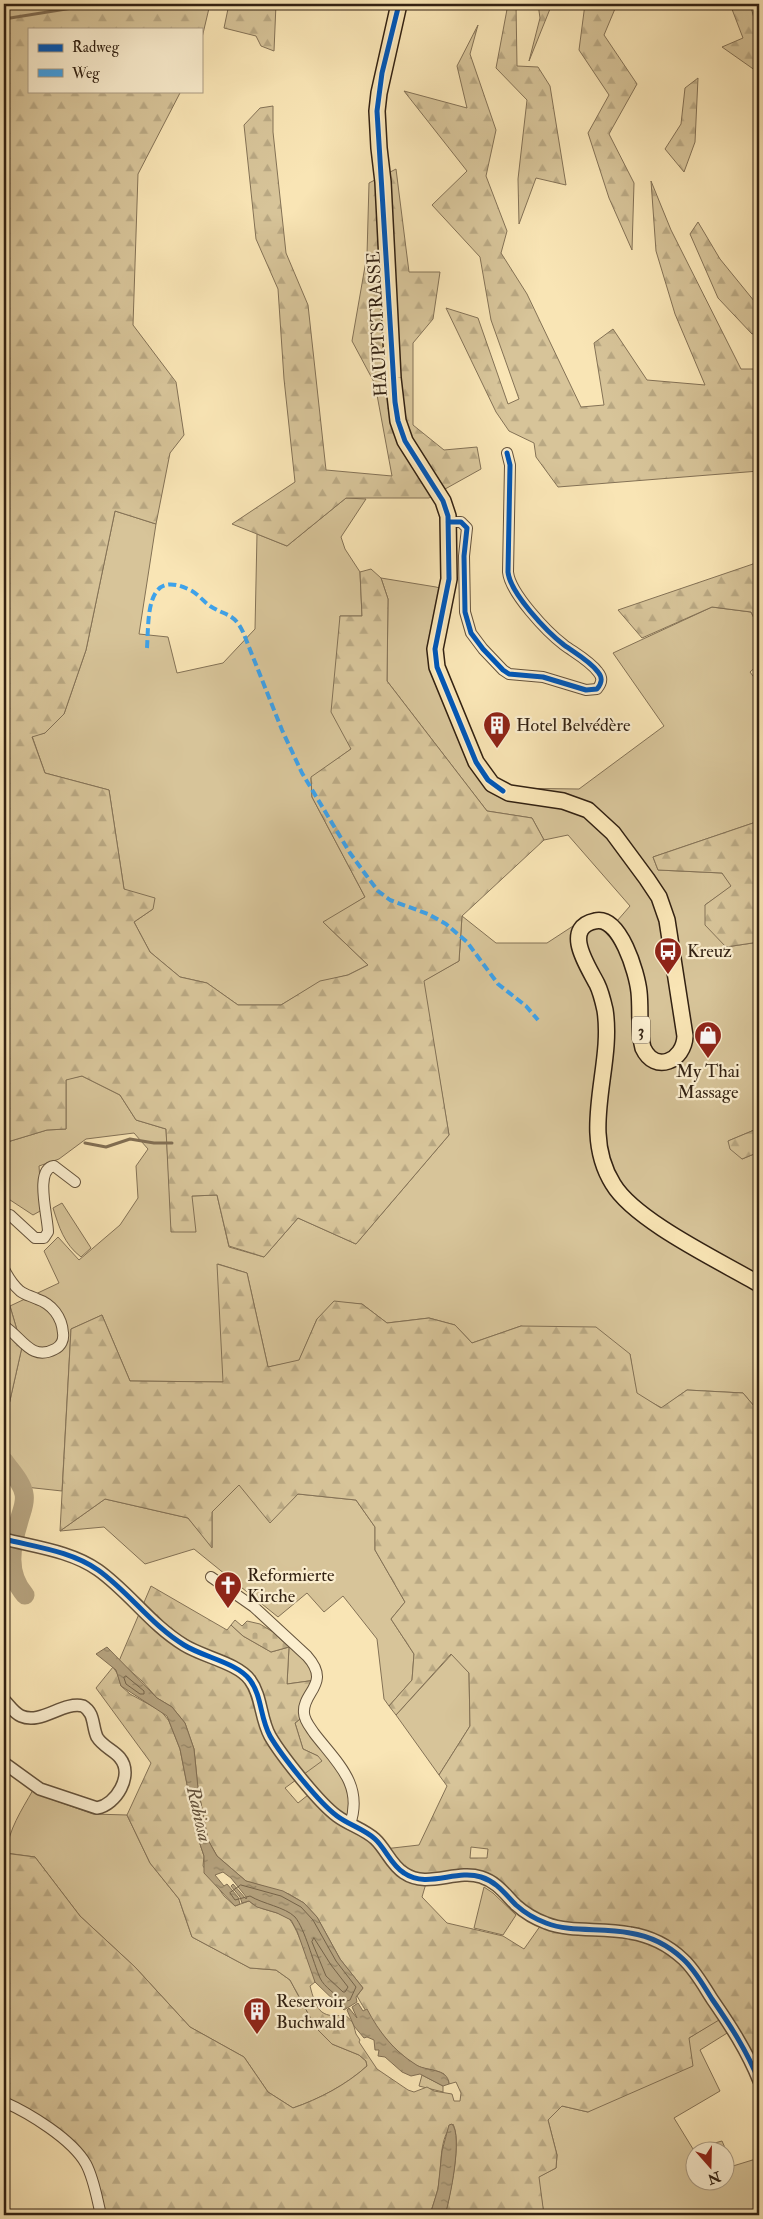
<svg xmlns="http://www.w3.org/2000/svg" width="763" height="2219" viewBox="0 0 763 2219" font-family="'IM FELL Double Pica',serif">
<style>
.green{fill:#d7c499;stroke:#847256;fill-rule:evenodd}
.forest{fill:url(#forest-firs);stroke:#847256;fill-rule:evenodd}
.cemetery{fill:url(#cemetery-stones);stroke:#847256}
.water{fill:url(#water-ripples);stroke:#816e53}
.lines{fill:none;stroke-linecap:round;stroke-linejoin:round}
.shore{stroke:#746248;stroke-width:1}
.stream{stroke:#816e53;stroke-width:3}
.river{stroke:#b5a27e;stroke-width:19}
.minor-casing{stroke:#64523b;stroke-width:12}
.tertiary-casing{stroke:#64523b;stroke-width:14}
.primary-casing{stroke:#322112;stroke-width:18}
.minor{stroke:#fbeecf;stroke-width:10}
.tertiary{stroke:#fbeecf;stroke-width:11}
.primary{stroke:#f9e5b5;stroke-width:15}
.quiet{stroke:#3ea2ea;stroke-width:4;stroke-dasharray:8 4;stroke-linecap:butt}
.cycleway-casing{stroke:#fbeecf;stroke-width:8}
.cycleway{stroke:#0057b8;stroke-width:5}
.labels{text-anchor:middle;stroke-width:4.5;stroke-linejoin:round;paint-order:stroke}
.shield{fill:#fbeecf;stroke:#6e5e4b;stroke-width:1}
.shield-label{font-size:16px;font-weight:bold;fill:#322112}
.street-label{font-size:18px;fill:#322112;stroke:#fbeecf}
.poi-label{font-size:18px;fill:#322112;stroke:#fbeecf;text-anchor:start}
.water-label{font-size:19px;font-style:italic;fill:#604e38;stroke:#fbeecf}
</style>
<defs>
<pattern id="forest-firs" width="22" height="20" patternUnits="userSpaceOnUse" patternTransform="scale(1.25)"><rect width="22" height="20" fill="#d7c499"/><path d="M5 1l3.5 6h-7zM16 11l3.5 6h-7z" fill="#b9a883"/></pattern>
<pattern id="cemetery-stones" width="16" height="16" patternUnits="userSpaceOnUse" patternTransform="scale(1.25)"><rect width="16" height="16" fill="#d7c499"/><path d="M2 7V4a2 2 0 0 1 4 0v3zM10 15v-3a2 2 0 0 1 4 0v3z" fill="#b9a883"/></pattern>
<pattern id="water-ripples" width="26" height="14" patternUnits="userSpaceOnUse" patternTransform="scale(1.25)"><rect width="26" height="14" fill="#b5a27e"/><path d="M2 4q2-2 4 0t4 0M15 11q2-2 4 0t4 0" fill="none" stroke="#948466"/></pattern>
</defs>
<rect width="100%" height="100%" fill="#f9e5b5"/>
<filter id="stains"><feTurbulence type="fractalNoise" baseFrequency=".004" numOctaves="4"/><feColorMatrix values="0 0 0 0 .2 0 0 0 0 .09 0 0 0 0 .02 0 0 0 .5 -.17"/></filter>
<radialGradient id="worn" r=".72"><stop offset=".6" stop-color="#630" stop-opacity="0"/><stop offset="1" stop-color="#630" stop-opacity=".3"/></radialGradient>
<path class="green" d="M346,498L366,499L341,537L345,549L360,572L362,616H340L351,749L311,778L312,797L365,897L324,923L368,965L348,975L320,982L281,1005H238L207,983L180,977L150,952L134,922L153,909L124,889L109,790L45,773L32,736L45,733L64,714L86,650L115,511L156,524L139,634L168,637L177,673L223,663L255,629L257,534L287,546Z
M381,578L436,587L453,592L439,653L478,764L503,788L579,789L664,726L613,653L712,607L751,612L759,628V664L750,672L759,684V821L653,857L658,870L722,873L732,886L705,905L726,947L759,942V1128L728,1141L742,1159L759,1152V1412L743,1393L687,1390L662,1408L636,1394L630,1354L521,1326L472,1343L455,1325L429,1318L387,1323L362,1304L334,1302L317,1319L299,1361L268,1367L247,1273L218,1264L224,1382L130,1381L102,1315L71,1329L62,1491L16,1486L4,1469V1427L22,1347L10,1306L59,1283L44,1251L58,1237L79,1260L120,1225L138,1198L136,1166L148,1149L134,1133L86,1139L59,1159L39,1166L42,1210L33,1215L4,1196V1143L47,1130L66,1129V1079L82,1076L120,1095L136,1120L166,1129L172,1232L192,1196L217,1195L229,1247L264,1257L298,1218L356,1244L449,1135L423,981L459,961L462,916L496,943H547L593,913L617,921L630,906L568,835L544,840L532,818L487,811L387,681L388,599Z
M62,1203L91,1248L81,1257C64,1244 59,1227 53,1208Z
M239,1485L298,1494L356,1500L375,1527V1550L405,1602L391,1619L414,1654L412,1680L389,1706L384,1699L377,1639L343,1596L324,1612L307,1593L278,1617L194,1549L145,1564L104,1527L60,1531L105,1499L188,1518L212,1547V1512Z
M292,1643L307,1656L316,1680L287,1684L289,1647Z
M452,1654L469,1673L470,1726L439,1775L396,1715Z
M304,1716L348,1779L350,1824L300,1776L318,1756L303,1749L295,1723Z
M33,1790L48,1798L93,1814L127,1815L150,1863L179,1899L192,1937L250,1968L276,1970L290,1980L316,2028L332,2044L359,2055L366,2061L367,2066C346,2085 319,2099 293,2108L268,2092L244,2057L190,2027L135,1967L80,1916L35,1857L6,1853C9,1829 21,1811 33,1790Z
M484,1887L493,1893L516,1915L503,1935L474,1928Z
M724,2016L732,2030L700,2050L720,2091L674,2118L693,2149L722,2141L733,2166L759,2158V2215H544L538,2177L556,2168L557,2155L548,2120L562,2106L588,2112L689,2038ZM696,2152H726V2182H696Z
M422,2075L443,2086V2092L419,2086Z"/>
<path class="forest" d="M4,4H210L201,42V29H29V91H181L138,174L133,325L176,382L184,435L170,453L156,524L115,511L86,650L64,714L45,733L32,737L45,773L109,790L124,889L155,898L153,909L134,922L150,952L180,977L207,983L238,1005H281L320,981L348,975L368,965L323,922L365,897L312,797L311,777L351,749L331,712L340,616H362L360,572L371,569L381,578L388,599L387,681L487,811L532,818L544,840L462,916L459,961L424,981L449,1135L356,1244L298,1218L264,1257L229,1246L217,1195L192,1196L196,1232H171L166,1129L136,1120L120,1095L82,1076L66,1080V1129L47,1130L4,1143Z
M229,4H276L274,51L261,46L256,36L224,28Z
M508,4H516L517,66L538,67L550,86L566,185L536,178L519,224L518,179L527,100L496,68Z
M538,4H552L529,61L540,18Z
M585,4H617L604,35L637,84L609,134L634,183L632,250L609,198L588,133L609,95L579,50Z
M730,4H750L759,36V73L722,47L743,38Z
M478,25L470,54L496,130L486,176L507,231L501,253L527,294L581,407L604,405L594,343L613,329L647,380L705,385L675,314L656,251L651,181L671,230L741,369H759V471L558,487L536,457L534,443L509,431L496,412L446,308L478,318L508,404L519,399L491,320L480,257L432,205L467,171L404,91L467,108L457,66Z
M698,78L695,142L684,172L665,149L681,124L685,88Z
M273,106V132L286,253L308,305L326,470L392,476L375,384L352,341L367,255L369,183L396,169L409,272H440L433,319L413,343V425L444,450L477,447L481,469L429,498H346L287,546L232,524L295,482L284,379L278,289L256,239L244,125L260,108Z
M698,222L720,259L759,307V332L752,334L718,298L690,234Z
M759,554V628L751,612L712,607L642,638L618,610L753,564Z
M759,821V942L726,947L705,925V905L731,886L722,873L658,870L653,857Z
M759,1128V1152L742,1159L730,1149L728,1141Z
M217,1264L247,1273L268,1367L299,1360L317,1319L334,1301L362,1304L387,1323L429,1318L455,1325L472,1343L521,1326L596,1327L630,1354L637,1393L661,1408L687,1390L743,1393L759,1412V2081L724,2017L689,2038L693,2066L588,2112L562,2106L548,2120L557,2155L556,2168L539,2177L544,2215H445C450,2196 462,2141 453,2124C439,2138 442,2162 439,2181C438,2193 433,2204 430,2215H101L81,2156L4,2102V1853L35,1857L80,1916L135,1967L190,2027L244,2057L268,2092L293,2108C319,2099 346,2085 367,2066L366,2061L359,2055L332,2044L316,2028L290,1980L276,1970L250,1968L192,1937L179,1899L150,1863L127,1815L151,1763L96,1688L113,1667L117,1673L121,1686L130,1694L161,1711L169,1721L180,1749L197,1835L204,1856L203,1866L224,1896L235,1906L249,1901C259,1911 276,1910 288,1918C296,1923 310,1966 315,1978V1982L310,1986C316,2008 319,2019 345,2015C355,2023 353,2024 356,2034L360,2040L359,2042L377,2069L408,2090L414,2092L427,2087L434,2091L452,2094L454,2101H460L461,2093L456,2082L449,2084L444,2074C435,2069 423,2070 414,2064C389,2047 371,2021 357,1996L363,1988L340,1959L317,1917L304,1903L289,1894L246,1881L217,1856L208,1840L198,1788L194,1749L185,1723L172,1707L157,1698L142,1681L119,1661L151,1586L227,1630L231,1625L243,1636L271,1652L289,1647L287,1684L316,1680L304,1716L295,1723L303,1749L318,1756L322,1761L285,1788L298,1803L313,1791L384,1849L419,1845L447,1786L439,1775L470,1726L469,1673L451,1654L396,1715L389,1706L412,1680L414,1654L391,1619L405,1602L375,1550V1527L356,1500L298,1494L270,1523L239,1485L212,1512V1548L188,1518L105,1499L60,1531L71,1329L102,1315L130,1381L223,1382ZM471,1847L488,1849L487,1858H470ZM485,1878L543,1922L524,1949L503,1936L447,1923L422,1897L427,1880Z
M4,1286L22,1347L4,1427Z"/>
<path class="cemetery" d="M235,1620L242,1626L247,1621L260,1624L273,1632L289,1647L271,1652L243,1636L231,1625Z"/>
<path class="water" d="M107,1647L157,1698L172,1707L185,1723L194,1749L198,1788L208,1840L217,1856L246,1881L283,1891L304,1903L317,1917L340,1959L363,1988L356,1997L357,2002L344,2010L315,1982L297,1931L291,1920L277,1913L257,1907L249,1901L242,1903L240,1897L231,1886L233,1884L246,1899L247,1898L231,1878L223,1872L215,1875L224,1886L227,1884L238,1897L240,1904L235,1906L204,1873V1856L197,1835L180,1749L167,1716L121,1686L116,1670L96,1654Z
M358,2003L363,2011L367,2009C379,2032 394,2051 415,2064C425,2072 448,2067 449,2084L443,2086L420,2074L411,2076L402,2072L385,2057L378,2056L379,2050H375L374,2040L367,2037L364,2038L354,2026L347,2010L349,2008L357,2018L352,2007Z
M452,2124C463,2136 450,2199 445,2215H430L438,2189L442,2151L449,2125Z"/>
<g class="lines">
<path class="shore" d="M126,1676L144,1691V1694H140L126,1684L124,1678Z
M241,1885L281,1896L301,1907L313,1920L336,1961L356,1987L350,2000L344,2002C337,1995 324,1987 320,1978C313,1962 305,1929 295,1917C285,1907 263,1904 250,1896L235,1900L230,1893Z
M314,1938L331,1965L348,1987L345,1992H343L326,1976L312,1942Z"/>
<path class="stream" d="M4,19L97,4
M85,1143L106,1147L130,1139L154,1143H172"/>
<path class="river" d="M4,1461C11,1471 22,1482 24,1494C26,1504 21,1512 19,1521C11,1547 6,1573 25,1595"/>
<g class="minor-casing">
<path id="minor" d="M448,522H461L467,528L464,556L465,612L471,633L483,649L503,670L509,674L543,677L586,690L597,689C602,683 603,678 598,672C590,661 575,653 564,645C547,632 510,593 508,572L510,465L507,453
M4,1215H10L35,1238H44L48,1232C48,1217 34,1169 54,1166L75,1182
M4,1269C8,1277 13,1285 20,1291C25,1295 31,1296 37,1299C52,1304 62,1317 63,1333C64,1340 61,1346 55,1349C31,1362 22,1337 4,1326
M211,1577L254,1607L307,1656C332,1684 302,1692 304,1713C304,1720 310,1727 314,1733C336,1762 364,1784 350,1824
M4,2102C29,2113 72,2139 86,2164C94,2179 97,2199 101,2215"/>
</g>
<g class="tertiary-casing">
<path id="tertiary" d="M4,1539C35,1547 71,1551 98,1570C129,1592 151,1625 184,1645C203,1657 238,1663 250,1680C262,1696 260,1718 270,1736C281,1755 319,1803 337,1816C349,1825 364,1829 375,1839C386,1849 391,1865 404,1873C427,1889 456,1869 481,1877C497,1882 505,1894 516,1905C525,1913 535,1919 546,1923C571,1933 602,1927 630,1933C649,1936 668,1945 683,1959C695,1970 703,1985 712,1999C730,2025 747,2051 759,2081
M4,1700C9,1705 14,1713 21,1716C41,1725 63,1701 83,1706C95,1713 92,1726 97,1737C103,1747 114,1750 120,1758C134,1775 116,1805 97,1808L40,1789L4,1763"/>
</g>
<g class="primary-casing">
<path id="primary" d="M399,4L379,93L377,111L379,148L383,182L393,378L398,421L405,441L443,501L448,516L449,579L435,649L437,667L476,762L492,784L509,793L563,801L588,810L613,833L647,879L659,897L667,920L685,1036C684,1061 655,1074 643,1048C638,1030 641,1010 639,992C637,973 620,915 595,921C561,928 589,968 597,984C601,992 603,1001 605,1010C614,1068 579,1130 613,1184C635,1221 720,1261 759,1284"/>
</g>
<use href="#minor" class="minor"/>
<use href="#tertiary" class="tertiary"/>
<use href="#primary" class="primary"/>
<path class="quiet" d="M147,648C149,618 145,566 192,591C199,595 204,602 210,606C226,616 234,613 243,632L282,730L302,773L350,853L366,875L378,891L390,900L428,914L446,924L467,942L498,984L526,1006L538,1020"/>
<g class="cycleway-casing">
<path id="cycleway" d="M399,4L382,73L377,111L395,402L398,421L405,441L443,501L448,516L449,579L435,649L437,667L476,762L488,780L503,791
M448,522H461L467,528L464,556L465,612L471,633L483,649L503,670L509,674L543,677L586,690L597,689C602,683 603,678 598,672C590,661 575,653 564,645C547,632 510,593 508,572L510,465L507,453
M4,1539C35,1547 71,1551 98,1570C129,1592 151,1625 184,1645C203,1657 238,1663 250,1680C262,1696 260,1718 270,1736C281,1755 319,1803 337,1816C349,1825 364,1829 375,1839C386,1849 391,1865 404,1873C427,1889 456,1869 481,1877C497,1882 505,1894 516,1905C525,1913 535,1919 546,1923C571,1933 602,1927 630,1933C649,1936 668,1945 683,1959C695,1970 703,1985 712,1999C730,2025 747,2051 759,2081"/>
</g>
<use href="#cycleway" class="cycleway"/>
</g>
<defs>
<g id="building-pin" transform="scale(1.4375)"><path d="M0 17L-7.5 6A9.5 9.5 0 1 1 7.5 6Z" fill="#8f2418" stroke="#fbeecf"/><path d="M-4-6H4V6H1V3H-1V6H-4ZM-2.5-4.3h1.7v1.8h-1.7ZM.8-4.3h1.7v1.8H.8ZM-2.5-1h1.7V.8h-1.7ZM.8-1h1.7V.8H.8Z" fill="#fff"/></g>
<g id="bus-pin" transform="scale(1.4375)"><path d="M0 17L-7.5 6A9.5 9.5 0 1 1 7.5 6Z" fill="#8f2418" stroke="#fbeecf"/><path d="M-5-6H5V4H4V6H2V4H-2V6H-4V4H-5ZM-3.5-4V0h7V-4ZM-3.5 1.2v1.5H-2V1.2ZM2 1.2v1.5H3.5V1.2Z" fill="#fff"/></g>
<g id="shop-pin" transform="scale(1.4375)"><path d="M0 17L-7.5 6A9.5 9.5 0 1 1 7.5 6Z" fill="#8f2418" stroke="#fbeecf"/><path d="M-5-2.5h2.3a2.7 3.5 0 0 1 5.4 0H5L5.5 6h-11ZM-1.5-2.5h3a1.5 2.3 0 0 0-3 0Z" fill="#fff"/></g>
<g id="church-pin" transform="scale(1.4375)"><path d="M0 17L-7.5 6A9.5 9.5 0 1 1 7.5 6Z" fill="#8f2418" stroke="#fbeecf"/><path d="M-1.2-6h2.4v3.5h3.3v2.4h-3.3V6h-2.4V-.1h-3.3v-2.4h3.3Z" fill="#fff"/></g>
</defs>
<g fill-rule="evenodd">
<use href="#building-pin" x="497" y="725"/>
<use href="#bus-pin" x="668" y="951"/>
<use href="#shop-pin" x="708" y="1035"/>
<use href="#church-pin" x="228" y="1585"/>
<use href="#building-pin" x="257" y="2011"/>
</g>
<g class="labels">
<rect class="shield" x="632" y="1016.5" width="18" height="27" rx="4"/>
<g class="shield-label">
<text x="641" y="1036">3</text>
</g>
<g class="street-label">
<text transform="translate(377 324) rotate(-93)" y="6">HAUPTSTRASSE</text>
</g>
<g class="poi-label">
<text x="516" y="731">Hotel Belvédère</text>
<text x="687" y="957">Kreuz</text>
<text x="708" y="1077" text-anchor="middle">My Thai<tspan x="708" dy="21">Massage</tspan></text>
<text x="247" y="1581">Reformierte<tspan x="247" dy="21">Kirche</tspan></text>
<text x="276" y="2007">Reservoir<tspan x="276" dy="21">Buchwald</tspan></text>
</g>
<g class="water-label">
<text transform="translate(200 1814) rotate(77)" y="7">Rabiosa</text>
</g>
</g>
<rect width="763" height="2219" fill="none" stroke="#f9e5b5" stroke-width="20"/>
<rect x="5" y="5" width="753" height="2209" fill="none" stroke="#322112" stroke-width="2.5"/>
<rect x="10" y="10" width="743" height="2199" fill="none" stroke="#322112"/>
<rect x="28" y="28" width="175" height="65" fill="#fbeecf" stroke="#ab9c83"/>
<rect x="38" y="44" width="25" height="8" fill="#0057b8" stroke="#ab9c83"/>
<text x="72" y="52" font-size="15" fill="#322112">Radweg</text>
<rect x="38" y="69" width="25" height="8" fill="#3ea2ea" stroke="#ab9c83"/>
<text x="72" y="78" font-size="15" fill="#322112">Weg</text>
<g transform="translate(710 2166) rotate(160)"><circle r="24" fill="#fbeecf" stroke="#ab9c83"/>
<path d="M0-4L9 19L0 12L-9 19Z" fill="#8f2418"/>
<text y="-8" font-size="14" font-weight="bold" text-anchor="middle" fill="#322112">N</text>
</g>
<rect width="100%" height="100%" filter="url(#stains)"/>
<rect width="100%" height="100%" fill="url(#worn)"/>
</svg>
